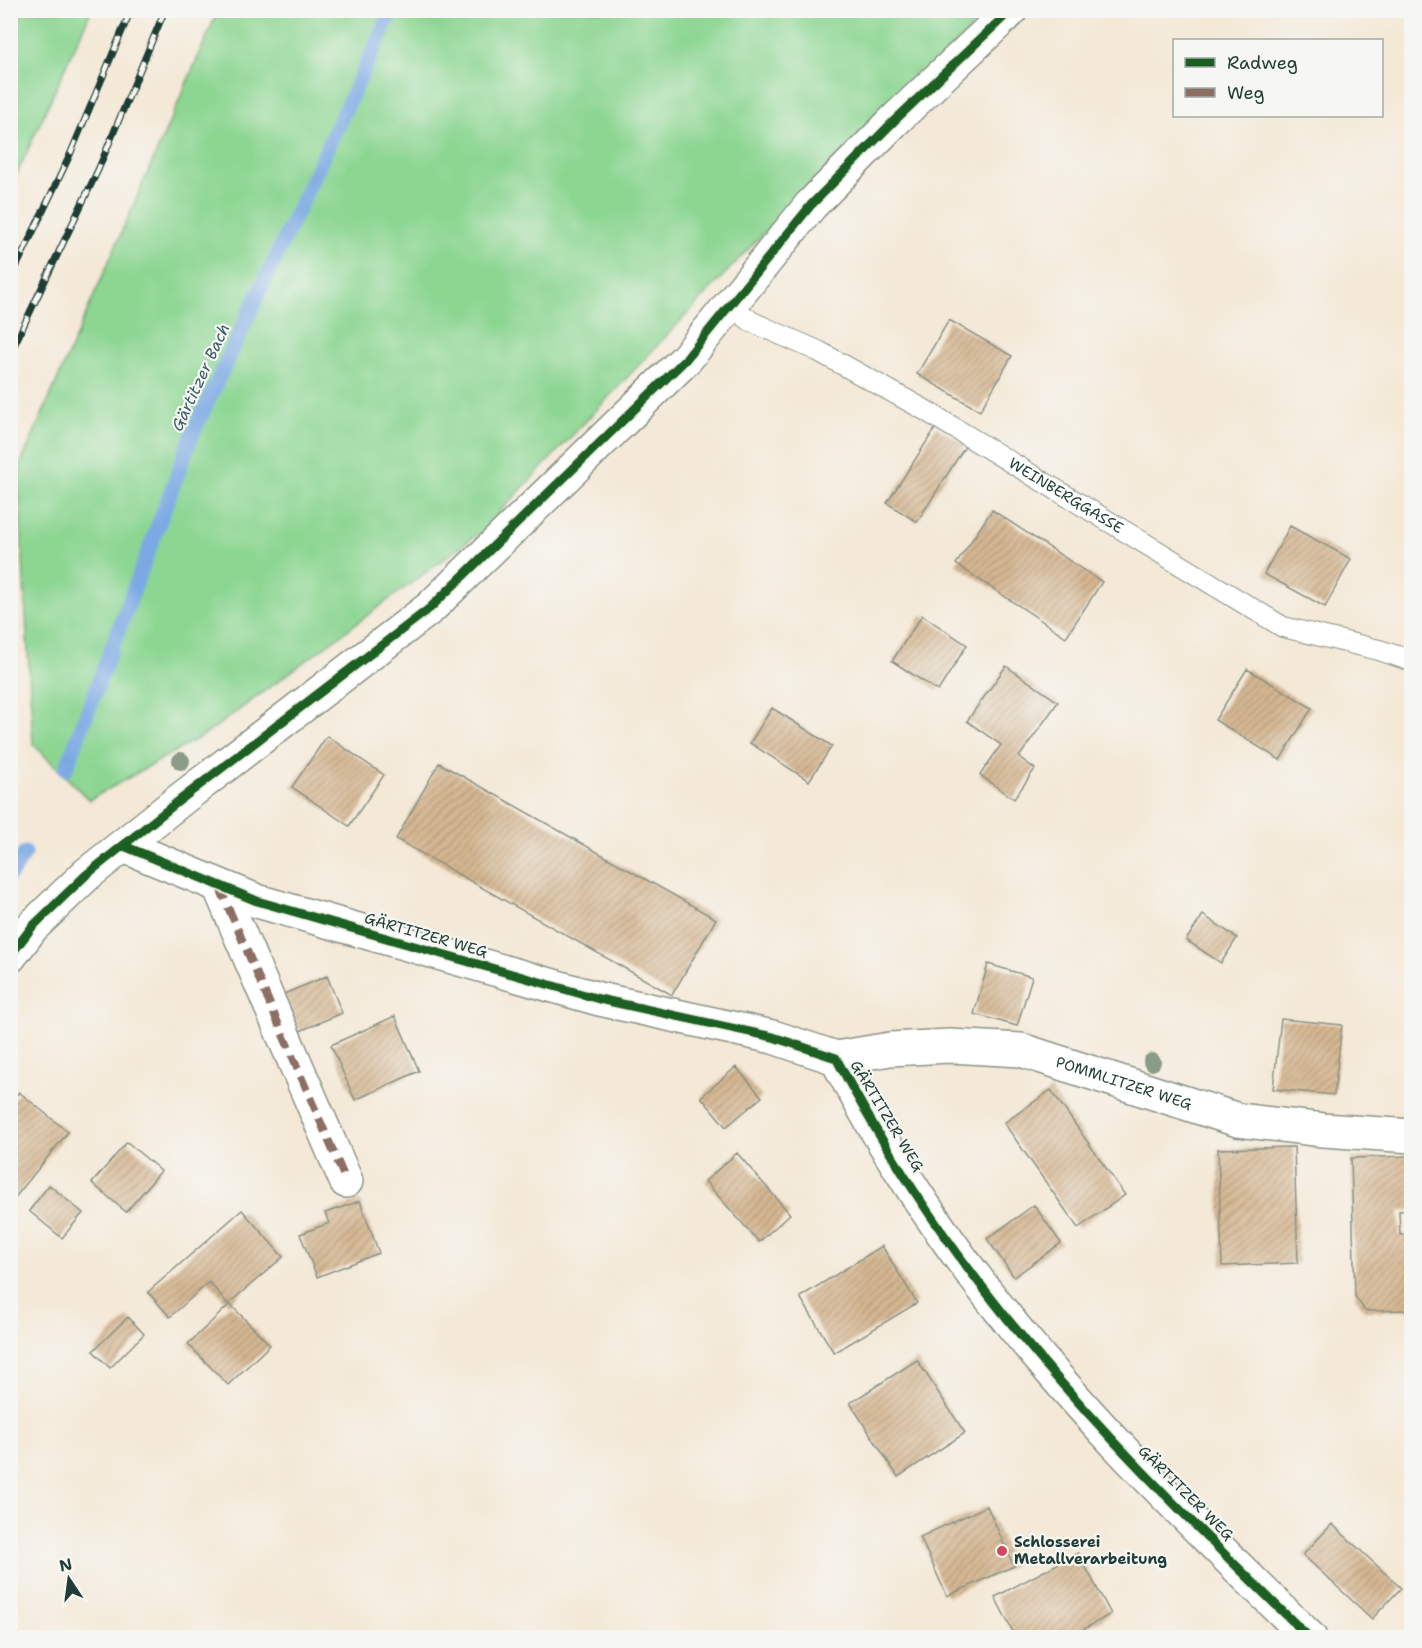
<svg xmlns="http://www.w3.org/2000/svg" width="1422" height="1648" viewBox="0 0 1422 1648" font-family="'Shantell Sans',sans-serif">
<style>
.grass{fill:#8cd692;stroke:#568a63;stroke-width:1.5}
.lines{fill:none;stroke-linecap:round;stroke-linejoin:round}
.stream{stroke:#7ba9e4;stroke-width:15}
.building{fill:url(#building-hatch)}
.lane-casing{stroke:#8a9285;stroke-width:22}
.street-casing{stroke:#8a9285;stroke-width:36}
.lane{stroke:#fff;stroke-width:20}
.street{stroke:#fff;stroke-width:33}
.rail-casing{stroke:#1f3d34;stroke-width:7}
.rail{stroke:#f6f6f2;stroke-width:4.5;stroke-dasharray:14;stroke-linecap:butt}
.quiet{stroke:#8d6e63;stroke-width:8;stroke-dasharray:15 8;stroke-linecap:butt}
.cycleway-casing{stroke:#f6f6f2;stroke-width:13}
.cycleway{stroke:#1b5e20;stroke-width:9}
.tree{fill:#8b9b87}
.poi-dot{fill:#d1495b;stroke:#f6f6f2;stroke-width:2}
.labels{text-anchor:middle;stroke-width:4.5;stroke-linejoin:round;paint-order:stroke}
.street-label{font-size:15px;fill:#1f3d34;stroke:#f6f6f2}
.poi-label{font-size:15px;font-weight:bold;fill:#1f3d34;stroke:#f6f6f2;text-anchor:start}
.water-label{font-size:16px;font-style:italic;fill:#3b5d69;stroke:#f6f6f2}
</style>
<defs>
<pattern id="building-hatch" width="6" height="6" patternUnits="userSpaceOnUse" patternTransform="scale(1.5)"><rect width="6" height="6" fill="#d6b792"/><path d="M-1 1l2-2M0 6l6-6M5 7l2-2" fill="none" stroke="#ad9678"/></pattern>
</defs>
<rect width="100%" height="100%" fill="#f6f6f2"/>
<filter id="ink" filterUnits="userSpaceOnUse"><feTurbulence type="fractalNoise" baseFrequency=".0167" numOctaves="2"/><feDisplacementMap in="SourceGraphic" scale="12" xChannelSelector="R" yChannelSelector="G"/><feConvolveMatrix kernelMatrix="1 2 1 2 8 2 1 2 1" color-interpolation-filters="sRGB"/></filter>
<filter id="wash" filterUnits="userSpaceOnUse"><feTurbulence type="fractalNoise" baseFrequency=".008" numOctaves="4" result="noise"/><feDisplacementMap in="SourceGraphic" scale="24" xChannelSelector="R" yChannelSelector="G"/><feGaussianBlur stdDeviation="1.35" result="paint"/><feColorMatrix in="noise" values="0 0 0 0 0 0 0 0 0 0 0 0 0 0 0 0 0 1.4 0 .05"/><feComposite in="paint" operator="in"/></filter>
<g filter="url(#wash)">
<rect width="100%" height="100%" fill="#f4e8d6"/>
<path class="grass" d="M23,11H91L11,187V46Z
M218,11H989L808,186L482,531L206,734L89,800L33,744L18,470Z"/>
<g class="lines">
<path class="stream" d="M66,769L193,433L392,10
M10,875L25,853"/>
</g>
<g id="blocks">
<path class="building" d="M949,320L1012,356L980,411L917,374Z
M936,427L966,445L917,522L887,503Z
M992,510L1102,582L1066,637L956,564Z
M1290,526L1351,559L1325,607L1264,574Z
M922,615L967,645L938,691L892,661Z
M1006,666L1058,702L1019,757L1035,769L1014,799L980,775L1001,745L967,721Z
M1247,669L1312,708L1280,760L1215,720Z
M772,708L832,746L809,781L750,743Z
M327,736L384,775L349,826L292,787Z
M439,763L716,919L672,995L396,839Z
M1203,915L1237,938L1221,963L1186,940Z
M988,964L1032,977L1017,1026L974,1014Z
M327,976L342,1013L300,1031L284,994Z
M395,1016L419,1071L355,1100L331,1045Z
M1281,1019L1342,1025L1334,1095L1273,1089Z
M736,1067L762,1097L726,1127L701,1097Z
M1051,1090L1125,1195L1078,1228L1004,1123Z
M19,1092L68,1132L13,1200L10,1198V1103Z
M127,1142L161,1171L126,1212L92,1183Z
M1294,1147L1298,1263L1222,1266L1218,1149Z
M737,1153L790,1214L759,1242L705,1181Z
M1412,1156V1210L1399,1211L1400,1235L1412,1234V1310L1365,1311L1355,1296L1351,1158Z
M49,1185L83,1213L62,1238L29,1211Z
M360,1201L379,1253L317,1277L300,1234L329,1223L325,1213Z
M1034,1205L1061,1243L1014,1277L987,1239Z
M242,1210L283,1257L228,1304L209,1282L170,1317L148,1292Z
M882,1246L917,1303L834,1353L800,1297Z
M230,1304L270,1345L228,1385L188,1344Z
M128,1317L144,1334L110,1368L93,1351Z
M917,1360L965,1433L898,1477L850,1403Z
M987,1506L1014,1566L947,1596L920,1537Z
M1332,1524L1401,1588L1372,1619L1303,1555Z
M1078,1553L1111,1614L1068,1638H1016L995,1597Z"/>
</g>
</g>
<g filter="url(#ink)">
<use href="#blocks" fill-opacity="0" stroke="#8a9285" stroke-width="1.5"/>
<g class="lines">
<g class="lane-casing">
<g id="lane">
<path id="s1" d="M730,305L752,322L818,351L923,409L1283,627L1379,650L1412,661"/>
</g>
</g>
<g class="street-casing">
<g id="street">
<path d="M124,846L257,901L599,999L773,1037L836,1058C868,1118 903,1177 942,1232C1047,1382 1179,1511 1310,1638"/>
<path d="M219,886L346,1181"/>
<path d="M10,956L32,927L86,875L180,800L430,608L686,359L811,205L894,121L1011,10"/>
<path id="s2" d="M836,1058L890,1049L950,1046L1021,1050L1238,1120L1323,1130L1412,1136"/>
</g>
</g>
<use href="#lane" class="lane"/>
<use href="#street" class="street"/>
<g class="rail-casing">
<path id="rail" d="M10,280L69,157L131,10
M10,354L98,170L165,10"/>
</g>
<use href="#rail" class="rail"/>
<path class="quiet" d="M219,886L346,1181"/>
<g class="cycleway-casing">
<path id="cycleway" d="M124,846L257,901L599,999L773,1037L836,1058C868,1118 903,1177 942,1232C1047,1382 1179,1511 1310,1638
M10,956L32,927L86,875L180,800L430,608L686,359L811,205L894,121L1011,10"/>
</g>
<use href="#cycleway" class="cycleway"/>
</g>
<g class="tree">
<circle cx="181" cy="761" r="9"/>
<circle cx="1152" cy="1062" r="9"/>
</g>
</g>
<circle class="poi-dot" cx="1002" cy="1551" r="6"/>
<g class="labels">
<g class="street-label">
<text dy="5" stroke="none"><textPath href="#s1" startOffset="387">WEINBERGGASSE</textPath></text>
<text transform="translate(426 935) rotate(16)" y="5">GÄRTITZER WEG</text>
<text dy="5" stroke="none"><textPath href="#s2" startOffset="294">POMMLITZER WEG</textPath></text>
<text transform="translate(887 1116) rotate(59)" y="5">GÄRTITZER WEG</text>
<text transform="translate(1186 1493) rotate(45)" y="5">GÄRTITZER WEG</text>
</g>
<g class="poi-label">
<text x="1014" y="1547">Schlosserei<tspan x="1014" dy="17">Metallverarbeitung</tspan></text>
</g>
<g class="water-label">
<text transform="translate(200 377) rotate(-65)" y="6">Gärtitzer Bach</text>
</g>
</g>
<rect width="1422" height="1648" fill="none" stroke="#f6f6f2" stroke-width="36"/>
<rect x="1173" y="39" width="210" height="78" fill="#f6f6f2" stroke="#a0aca6" stroke-width="1.5"/>
<rect x="1185" y="58" width="30" height="9" fill="#1b5e20" stroke="#a0aca6" stroke-width="1.5"/>
<text x="1227" y="69" font-size="18" fill="#1f3d34">Radweg</text>
<rect x="1185" y="88" width="30" height="9" fill="#8d6e63" stroke="#a0aca6" stroke-width="1.5"/>
<text x="1227" y="99" font-size="18" fill="#1f3d34">Weg</text>
<g transform="translate(69 1579) rotate(347)" stroke="#f6f6f2" stroke-width="4.5" paint-order="stroke">
<path d="M0-4.5L10 22L0 15L-10 22Z" fill="#1f3d34"/>
<text y="-9" font-size="16" font-weight="bold" text-anchor="middle" fill="#1f3d34">N</text>
</g>
</svg>
